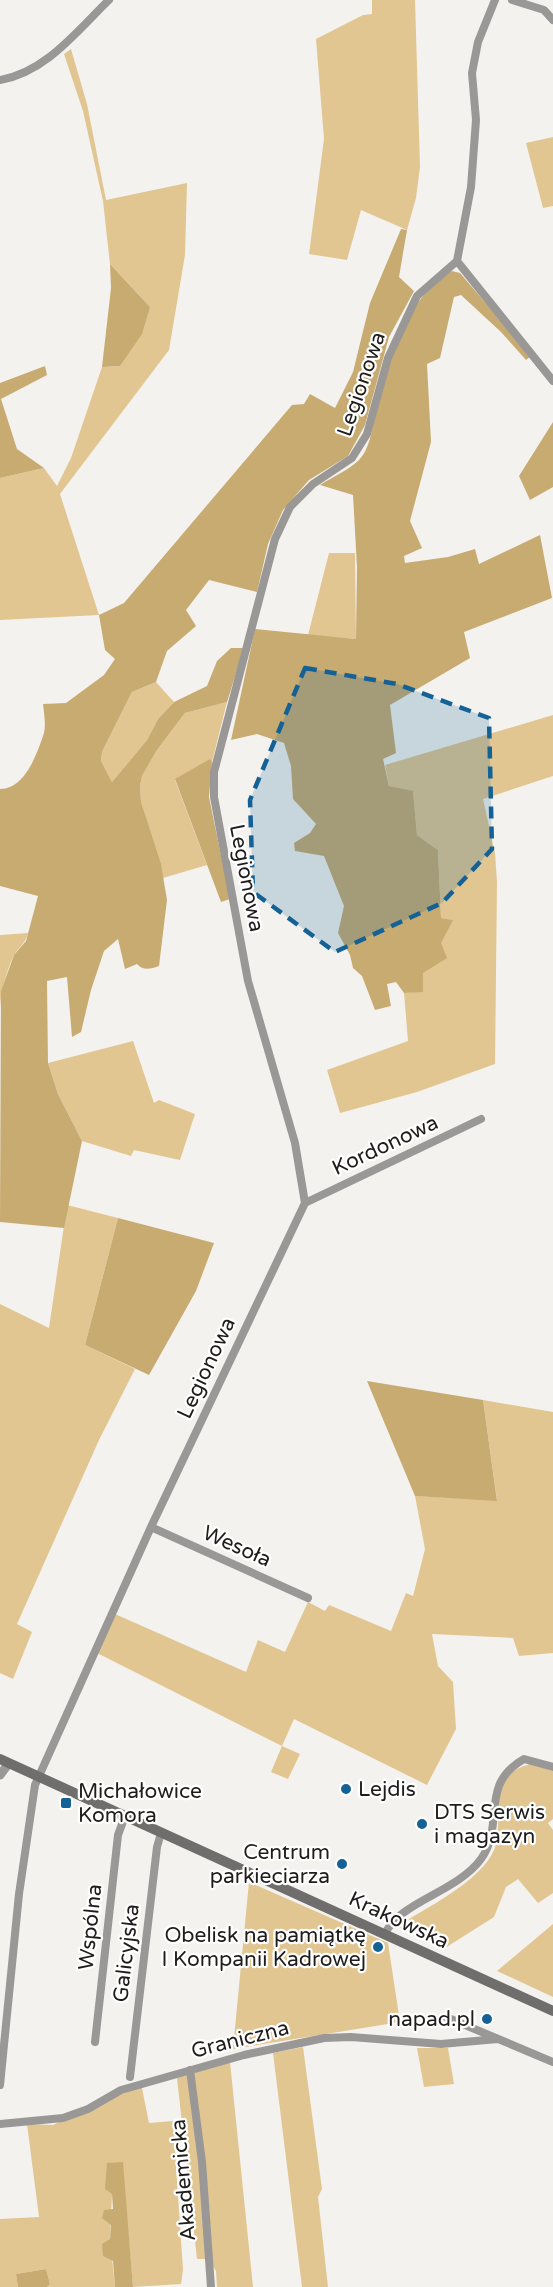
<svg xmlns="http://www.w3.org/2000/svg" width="553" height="2287" viewBox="0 0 553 2287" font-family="'Varela Round',sans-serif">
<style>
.green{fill:#e1c691}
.forest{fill:#c8ab71}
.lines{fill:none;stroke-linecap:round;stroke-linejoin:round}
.minor{stroke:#999897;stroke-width:8}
.tertiary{stroke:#999897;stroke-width:9}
.secondary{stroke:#6f6e6c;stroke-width:10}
.marked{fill:#146295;fill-opacity:0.2;stroke:#146295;stroke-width:4.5;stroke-dasharray:12 8;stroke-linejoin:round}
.poi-dot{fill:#146295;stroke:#fff;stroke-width:2}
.labels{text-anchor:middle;stroke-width:4.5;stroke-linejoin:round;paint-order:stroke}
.street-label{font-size:21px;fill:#1e1d1c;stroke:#fff}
.poi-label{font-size:21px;fill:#1e1d1c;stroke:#fff;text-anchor:start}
</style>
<rect width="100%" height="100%" fill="#f4f2ef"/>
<path class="green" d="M372,0H415L420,167L416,198L407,230L361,210L347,260L309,254L324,139L316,39L363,15L372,14Z
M71,49L87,104L106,200L187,183L185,255L169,350L60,494L99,615L0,620V478L44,468L57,486L71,458L102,367L120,366L150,307L110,264L103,201L83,111L64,54Z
M553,137V206L543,208L526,143Z
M329,553H355L356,639L308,635Z
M156,682L174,702L158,719L147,740L112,782L101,761L102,752L132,692Z
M227,702L212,762L210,760L175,780L207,865L163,878L141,802L140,786L142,776L157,750L185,713Z
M553,715V776L483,799L495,853L497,882L495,1064L417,1092L340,1113L327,1070L408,1041L404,993L422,991V973L452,920L441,918L438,850L417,835L413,792L389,786L385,765Z
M28,933C26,943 18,948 13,957C6,973 1,991 0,1008V935Z
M133,1041L154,1103L159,1100L195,1114L180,1160L134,1150L131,1156L82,1141L58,1094L48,1063Z
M67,1205L118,1218L85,1345L135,1369L99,1440L17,1624L32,1632L13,1679L0,1673V1304L49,1328Z
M483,1400L553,1412V1653L519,1656L513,1638L432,1634L438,1666L453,1682L456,1729L427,1785L294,1719L282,1746L300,1754L288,1779L271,1772L282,1746L97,1653L115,1614L246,1672L258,1640L285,1652L308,1602L325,1611L329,1605L391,1631L406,1593L413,1596L425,1549L415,1496L497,1500Z
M530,1764L553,1771V1819L548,1823L553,1830V1893L538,1903L518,1879L506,1887L494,1917L445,1948L397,1926C425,1909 481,1881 494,1850C507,1820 480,1778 530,1764Z
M249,1882L388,1943L400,2022L233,2049Z
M553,1924V1997L497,1971Z
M303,2047L322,2189L318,2197L328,2287H302L273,2053Z
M417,2048H448L454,2084L424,2087Z
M230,2062L253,2287H217L216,2271L208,2259H197L177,2078Z
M141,2083L149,2123L173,2121L183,2270L181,2284L133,2287L122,2162L112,2194L110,2239L115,2287H47L50,2284L46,2269L16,2274L18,2287H0V2219L39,2217L27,2124L53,2125Z"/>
<path class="forest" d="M401,229L407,230L399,277L414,291L389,337L365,425L348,456L309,480L283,510L268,544L257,592L209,580L186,610L196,626L167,651L156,682L132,692L102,752L101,761L112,782L147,740L158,719L174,702L207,686L217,661L231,648H244L227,702L185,713L157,750L142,776L140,786L141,802L161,864L167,900L159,966C151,969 143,971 137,964L125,969L118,939L104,951L91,990L81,1032L72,1037L67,977L47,981L48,1063L58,1094L82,1141L64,1228L0,1222L1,991L14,955L26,941L38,896L0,886V789C25,789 37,754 44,733C46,725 44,713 43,704L66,703L104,675L115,659L105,650L99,615L124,603L292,405L304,404L310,394L335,408L353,372L370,303Z
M110,264L150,307L142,334L120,366L102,367L111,288Z
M452,271L460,273L531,356L526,360L501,332L461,295L454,297L440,358L427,364L431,442L410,521L422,548L404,556L405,563L448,557L475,549L479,564L540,535L552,598L464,632L470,658L390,705L396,753L383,759L389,786L413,791L417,835L438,850L441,918L453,920L441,943L447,958L423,973V992L404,993L396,982L387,984L391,1006L375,1010L362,976L353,968L350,955L338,933L344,906L324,856L295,851L294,843L310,833L316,824L293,799L291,766L284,743L257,734L231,740L255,629L356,639L357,567L353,495L320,485C332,477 349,470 359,460C369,450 372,430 375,417C389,363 401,302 452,271Z
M45,366L47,375L1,399L17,449L44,468L0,478V383Z
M553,422V487L530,500L519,476Z
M210,759L212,762L209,797L230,899L221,902L175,779Z
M118,1218L214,1243L196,1291L149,1375L85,1345Z
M367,1381L483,1400L497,1501L415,1496Z
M123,2162L133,2287H115L113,2261L103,2256L102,2244L110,2239L111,2225L102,2218L104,2210L113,2209L112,2194L105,2189L107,2163Z
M46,2269L50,2284L47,2287H18L16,2274Z"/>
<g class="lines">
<path class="minor" d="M512,0L544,10L553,20
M0,80C46,72 77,31 109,0
M457,261L553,381
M305,1203L481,1119
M151,1527L308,1598
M385,1934C399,1902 457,1892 481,1859C506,1824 478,1785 524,1759L553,1767
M446,2017L553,2062
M95,2042L118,1835L125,1816
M190,2070L202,2162L211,2287
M130,2077L157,1847L161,1833
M0,2085L19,1894L35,1785L151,1527L305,1203L295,1143L248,981L214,797V772L275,539L290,507L313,484L352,458L367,434L388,358L417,296L457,261L471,187L476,120L472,73L478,42L495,0
M0,2124L63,2118L88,2109L121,2090L244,2055L324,2038L351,2037L441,2044L498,2039"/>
<path class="tertiary" d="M0,1775L9,1763"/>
<path class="secondary" d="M0,1759L553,2011"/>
</g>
<path class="marked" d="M305,668L397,684L489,718L492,849L442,903L335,952L253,892L250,800Z"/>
<g class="poi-dot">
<circle cx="346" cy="1789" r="6"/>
<rect x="60" y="1797" width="12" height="12" rx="3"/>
<circle cx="422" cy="1824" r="6"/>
<circle cx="342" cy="1864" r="6"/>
<circle cx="378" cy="1947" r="6"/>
<circle cx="487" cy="2019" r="6"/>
</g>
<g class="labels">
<g class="street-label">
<text transform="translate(361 384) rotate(-71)" y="7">Legionowa</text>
<text transform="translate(247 878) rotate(79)" y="7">Legionowa</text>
<text transform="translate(385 1145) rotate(-25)" y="7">Kordonowa</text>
<text transform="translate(206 1368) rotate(-65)" y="7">Legionowa</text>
<text transform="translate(237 1546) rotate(24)" y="7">Wesoła</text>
<text transform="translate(399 1920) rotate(25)" y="7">Krakowska</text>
<text transform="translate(90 1927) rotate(-84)" y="7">Wspólna</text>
<text transform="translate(126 1953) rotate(-83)" y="7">Galicyjska</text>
<text transform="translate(240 2039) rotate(-14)" y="7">Graniczna</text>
<text transform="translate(183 2180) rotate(-95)" y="7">Akademicka</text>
</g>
<g class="poi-label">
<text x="358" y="1796">Lejdis</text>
<text x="78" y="1798">Michałowice<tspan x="78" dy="24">Komora</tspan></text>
<text x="434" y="1819">DTS Serwis<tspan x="434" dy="24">i magazyn</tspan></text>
<text x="330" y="1859" text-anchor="end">Centrum<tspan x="330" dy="24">parkieciarza</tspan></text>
<text x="366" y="1942" text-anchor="end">Obelisk na pamiątkę<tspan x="366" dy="24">I Kompanii Kadrowej</tspan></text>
<text x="475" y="2026" text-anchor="end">napad.pl</text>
</g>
</g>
</svg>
